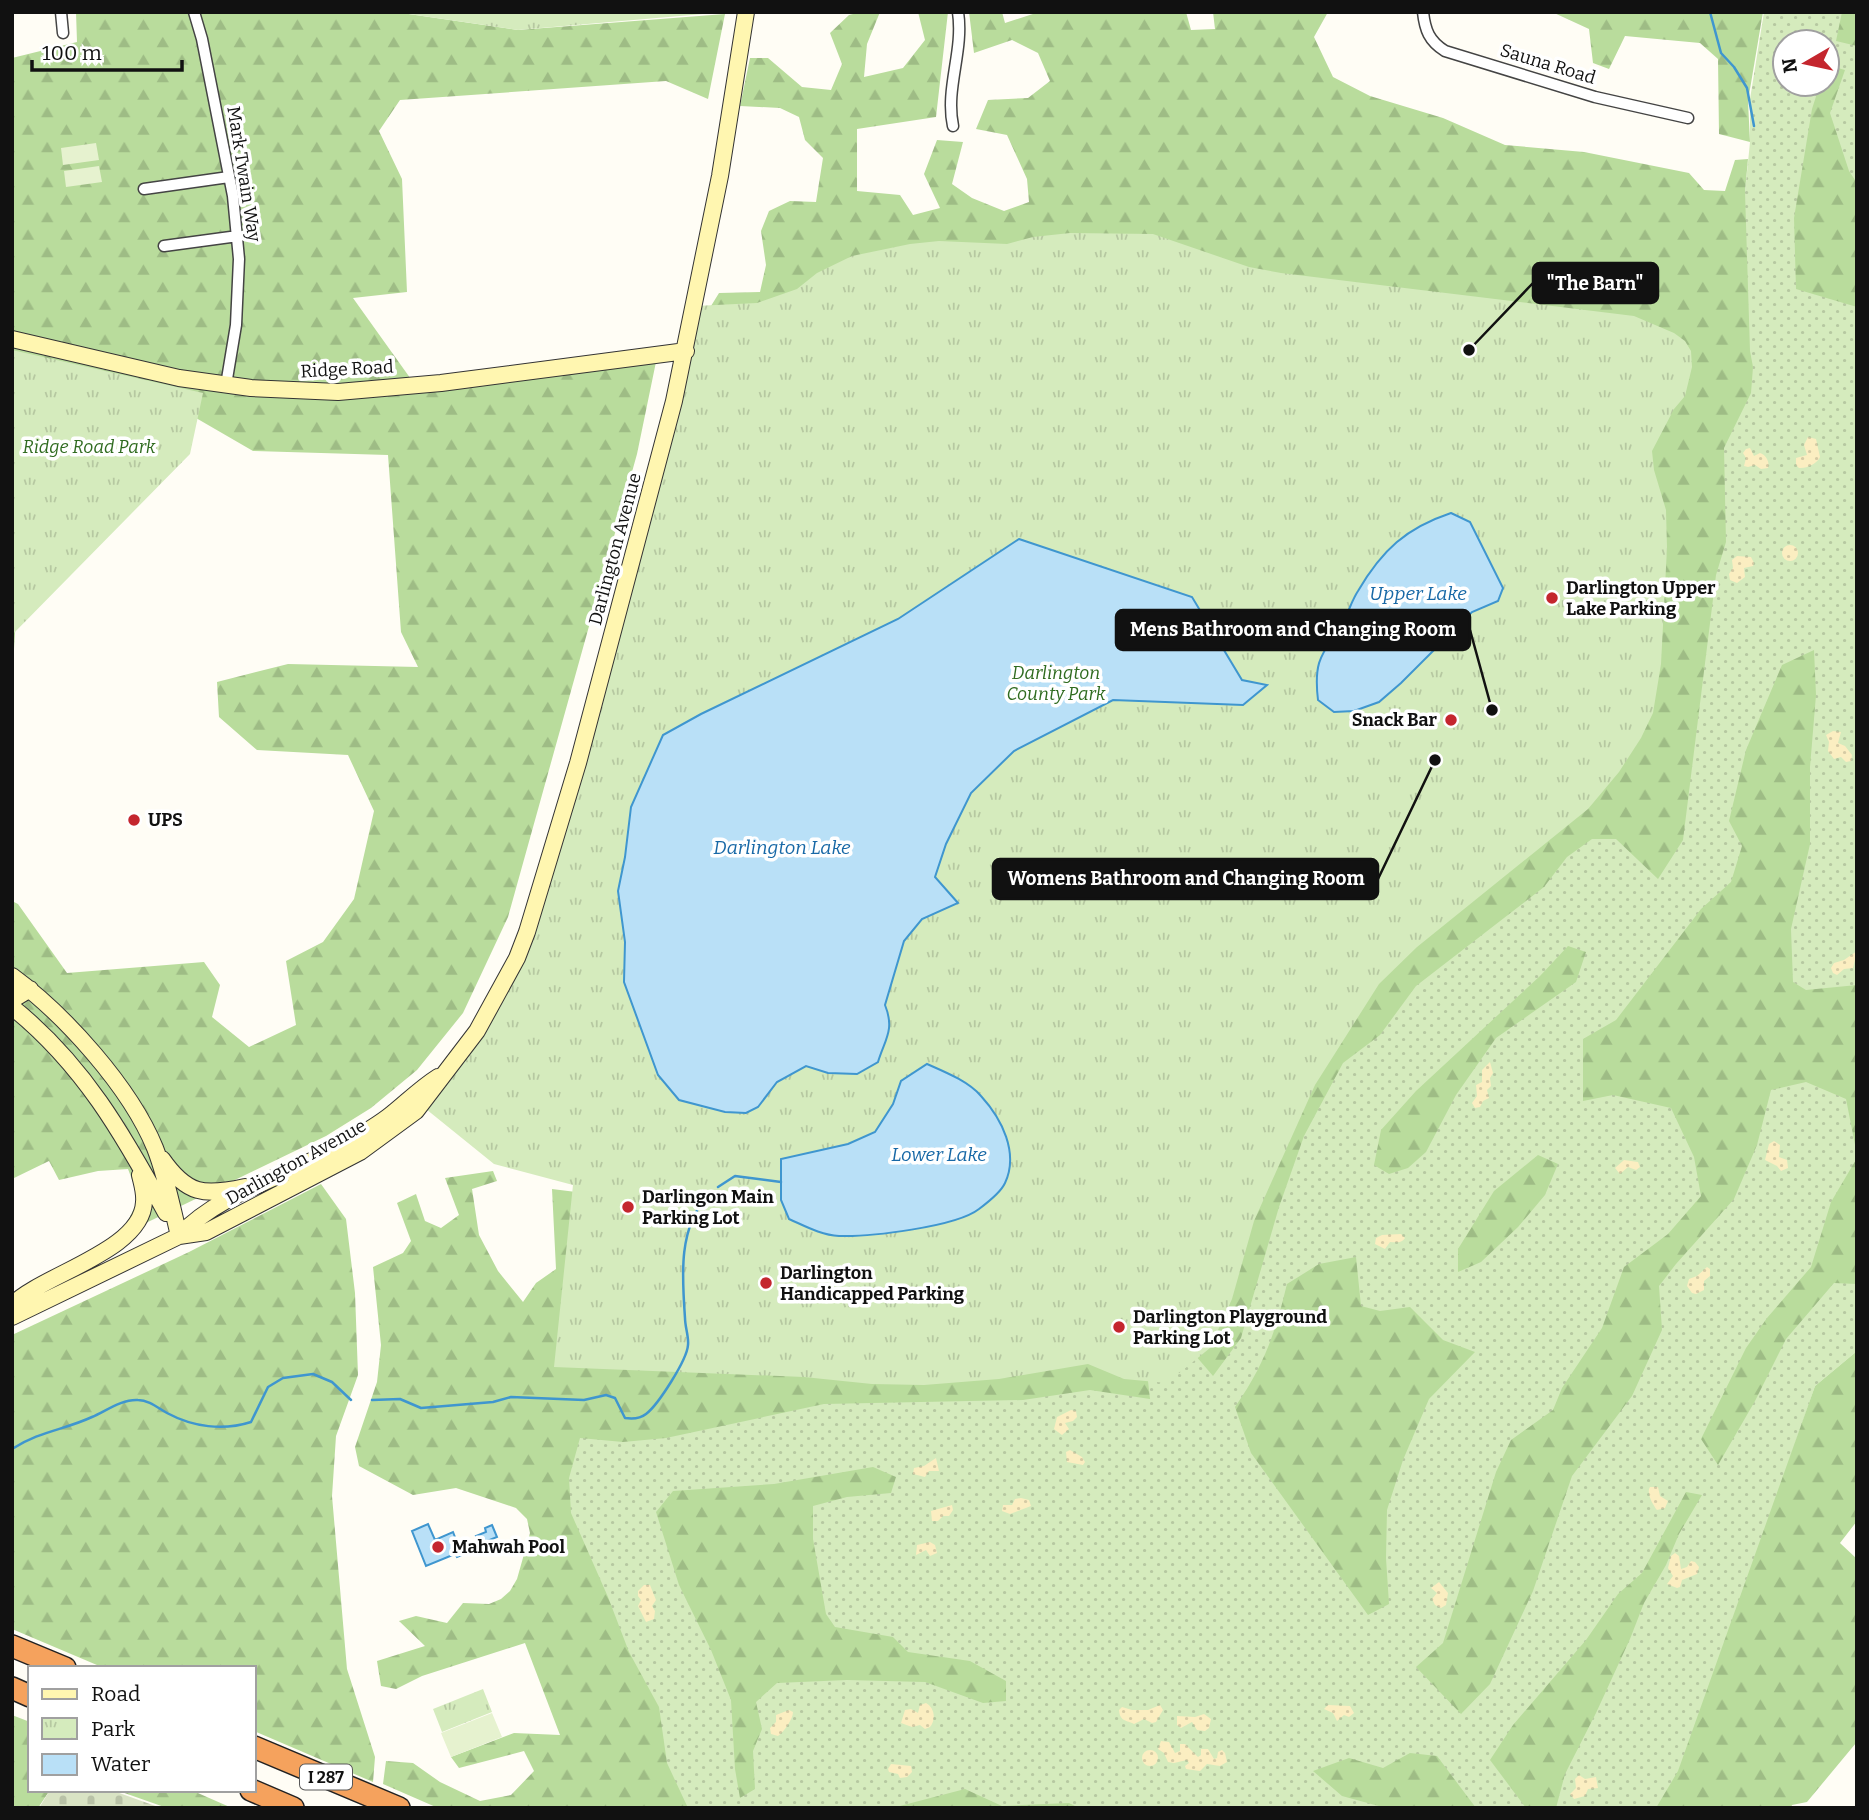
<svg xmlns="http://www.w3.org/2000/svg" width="1869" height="1820" viewBox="0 0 1869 1820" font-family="Bitter,serif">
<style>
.grass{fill:url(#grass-dots);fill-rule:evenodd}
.forest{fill:url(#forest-firs)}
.sand{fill:url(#sand-dots)}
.cemetery{fill:url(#cemetery-stones)}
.park{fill:url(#park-tufts)}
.pitch{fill:#e6f2cf}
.water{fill:#b9e0f7;stroke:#3f96cf;stroke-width:2}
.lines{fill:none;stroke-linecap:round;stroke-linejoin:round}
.stream{stroke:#3f96cf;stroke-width:2.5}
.street-casing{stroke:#444;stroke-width:13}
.secondary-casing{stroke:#333;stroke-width:18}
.highway-casing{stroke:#222;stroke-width:24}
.street{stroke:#fff;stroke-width:10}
.secondary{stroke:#fff6b0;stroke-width:16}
.highway{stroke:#f5a25d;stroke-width:21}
.poi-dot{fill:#c4262e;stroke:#fff;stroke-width:2.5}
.labels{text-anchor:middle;stroke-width:7;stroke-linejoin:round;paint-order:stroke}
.shield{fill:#fff;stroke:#585858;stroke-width:2}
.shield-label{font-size:16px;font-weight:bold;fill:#111}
.street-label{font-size:18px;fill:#111;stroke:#fff}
.park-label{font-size:18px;font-style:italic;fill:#2f6b1f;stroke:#fff}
.poi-label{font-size:18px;font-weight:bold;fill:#111;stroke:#fff;text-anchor:start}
.water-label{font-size:19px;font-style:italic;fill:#1768a6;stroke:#fff}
.leader{fill:none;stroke:#111;stroke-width:2.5}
.callout-dot{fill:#111;stroke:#fff;stroke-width:2.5}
.callout{fill:#111;stroke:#111;stroke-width:2.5}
.callout-label{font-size:19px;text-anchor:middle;font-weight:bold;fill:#fff}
</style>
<defs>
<pattern id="grass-dots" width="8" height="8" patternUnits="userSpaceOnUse" patternTransform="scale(1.75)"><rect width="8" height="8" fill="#d5ebbd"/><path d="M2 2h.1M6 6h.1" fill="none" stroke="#b6c8a1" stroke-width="1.8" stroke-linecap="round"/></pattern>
<pattern id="forest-firs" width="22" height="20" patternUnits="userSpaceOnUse" patternTransform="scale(1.75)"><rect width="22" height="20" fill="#b9dc9c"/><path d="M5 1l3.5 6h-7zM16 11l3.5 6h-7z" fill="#9ebc85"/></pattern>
<pattern id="sand-dots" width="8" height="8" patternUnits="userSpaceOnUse" patternTransform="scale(1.75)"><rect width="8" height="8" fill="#fbeec1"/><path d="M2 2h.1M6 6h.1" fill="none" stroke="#d6cba5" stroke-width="1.8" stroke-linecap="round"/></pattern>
<pattern id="cemetery-stones" width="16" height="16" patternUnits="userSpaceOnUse" patternTransform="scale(1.75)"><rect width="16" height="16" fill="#d9e3c4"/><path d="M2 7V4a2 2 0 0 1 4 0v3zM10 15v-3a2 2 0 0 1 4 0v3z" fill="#b9c2a7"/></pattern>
<pattern id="park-tufts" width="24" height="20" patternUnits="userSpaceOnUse" patternTransform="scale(1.75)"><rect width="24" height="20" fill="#d5ebbd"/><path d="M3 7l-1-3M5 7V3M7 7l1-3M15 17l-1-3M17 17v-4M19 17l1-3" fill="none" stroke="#b6c8a1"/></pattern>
</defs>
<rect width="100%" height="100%" fill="#fffdf5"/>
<path class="grass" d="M1764,12H1857V1351L1815,1386L1669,1808H678L572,1571L554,1367L1254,1221L1745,192L1750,142V99ZM1785,42H1827V84H1785Z"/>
<path class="forest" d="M76,12H395L518,30L725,14L708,99L666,81L400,100L379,131L402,179L407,292L353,298L413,382L657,357L637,454L508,917L463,1013L417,1070L371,1108L326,1136L121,1235L139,1198L128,1169L98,1171L59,1180L49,1161L12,1179V901L18,904L67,973L204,962L220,985L212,1017L249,1047L296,1025L286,961L323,942L354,899L374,811L348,755L257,750L219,717L217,682L288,664L418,667L401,632L388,455L253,451L196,418L18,587L12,680V58L77,42Z
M861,12H880L867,44L864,77L903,68L925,40L918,12H948L936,117L857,129V191L900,195L913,215L940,208L924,174L937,140L963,142L952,184L972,198L1004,211L1029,202L1027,179L1007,135L976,129L988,100L1028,98L1050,81L1038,53L1012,40L974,53L969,12H1002L1005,23L1039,12H1186L1191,30L1215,29L1213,12H1328L1314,37L1333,77L1370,96L1443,118L1505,145L1584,152L1689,173L1704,190L1725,191L1735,160L1748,159L1745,192L1750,351L1753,367L1751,393L1724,448L1726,542L1716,575L1683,840L1658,879L1616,839H1592L1567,857L1544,887L1416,986L1380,1035L1343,1063L1304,1136L1279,1207L1241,1338L1213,1376L1189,1348L703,319L719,293L760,292L766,265L761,231L769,211L790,201L816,202L823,158L805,140L799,117L780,108L740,106L750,58H768L802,87L831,90L842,64L830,33L849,15Z
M1552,12H1763L1748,101L1750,142L1719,134L1718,59L1700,43L1625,36L1609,69L1593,63L1589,29Z
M1842,12H1857V46L1836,41Z
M1827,65L1845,70L1830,113L1849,171L1857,183V307L1796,289L1794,218L1812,109L1820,84H1827Z
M1814,650L1816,695L1810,767V844L1791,929L1793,982L1806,990L1857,985V1155L1846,1099L1806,1082L1771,1090L1757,1145L1734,1199L1676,1264L1659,1286L1662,1330L1632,1396L1572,1476L1533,1591L1490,1684L1461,1714L1416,1667L1443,1643L1496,1472L1511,1440L1553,1410L1562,1388L1602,1328L1624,1267L1668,1234L1701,1196L1694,1157L1671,1108L1613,1095L1583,1101V1039L1616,1020L1701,909L1731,882L1742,846L1729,821L1746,750L1782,665Z
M1568,946L1586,952L1576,982L1496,1038L1456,1095L1426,1152L1408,1168L1389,1174L1374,1165L1381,1130L1416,1091L1540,976Z
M1538,1155L1558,1164L1545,1195L1518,1227L1481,1262L1458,1272V1249L1494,1191Z
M1857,1158V1284L1834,1283L1786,1339L1755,1401L1718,1465L1701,1439L1746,1348L1767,1318L1811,1267L1831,1202Z
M493,1171L497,1181L472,1189L479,1235L498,1271L523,1302L536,1283L556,1269L552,1189L584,1193L1147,1372L1150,1399L1090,1390L1023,1400L824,1404L666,1438L623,1442L580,1438L569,1478L571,1513L608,1597L629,1652L659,1707L667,1763L688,1808H438L383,1784L386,1761L413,1763L440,1782L480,1801L511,1795L534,1771L524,1751L459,1768L451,1757L514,1733L560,1735L525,1643L422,1676L396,1689L381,1686L377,1661L425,1646L399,1621L416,1616L447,1623L463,1603L489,1604L501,1599L510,1591L517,1579L530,1533L527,1519L516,1508L456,1488L413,1495L359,1466L355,1447L377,1382L381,1345L373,1267L403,1253L411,1241L397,1203L416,1194L425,1221L441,1228L459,1215L445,1178Z
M321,1184L346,1219L355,1293L358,1375L336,1436L332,1496L347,1669L375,1757L373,1782L254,1731V1668H104L12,1629V1335L189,1252Z
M1356,1257L1361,1306L1380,1311L1410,1307L1443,1340L1475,1352L1429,1399L1403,1460L1387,1510L1386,1558L1389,1604L1368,1615L1251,1453L1235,1407C1265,1364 1275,1333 1287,1284L1319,1264Z
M1857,1351V1521L1840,1543L1857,1559L1856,1743L1807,1802L1792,1805L1791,1808H1656L1678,1771L1815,1386Z
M873,1467L896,1477L891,1493L847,1497L813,1506V1539L826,1614L835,1627L893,1637L908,1652L970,1661L1006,1681V1701L983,1703L925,1682L847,1680L777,1683L756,1702L762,1729L753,1751L755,1789L740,1798L735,1769L731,1700L711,1650L679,1585L656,1512L673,1491L774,1484Z
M1686,1492L1702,1495L1679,1534L1666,1565L1644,1603L1630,1639L1596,1713L1565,1774L1556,1808H1526L1490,1760L1513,1725L1586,1640L1618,1594L1642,1573Z
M12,1715L30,1722V1790H50L38,1808H12Z
M1410,1753L1437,1756L1476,1808H1386L1342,1796L1313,1771L1349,1758L1383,1768Z
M965,1789L1002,1806L1069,1803L1079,1808H892Z
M116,1790H191L232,1808H167Z"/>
<path class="sand" d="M1808,437L1816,439L1820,457C1818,463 1806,469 1799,468L1796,465V458L1807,455L1804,445Z
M1750,448L1754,456L1760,453C1766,455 1770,462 1768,468L1761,469L1755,465L1748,467L1744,466L1746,458L1743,453L1746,449Z
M1782 553a8 8 0 1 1 16 0a8 8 0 1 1-16 0Z
M1737,556L1751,557L1754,563L1753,566L1744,568L1745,577L1737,583L1730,580L1729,574L1733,568L1732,560Z
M1833,731L1841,732L1838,743L1845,746L1852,755L1851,761L1846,762L1841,757L1834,759L1828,751L1829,742L1826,735Z
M1857,951L1853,968L1844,969L1837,975L1833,973L1831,968L1834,963L1844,960Z
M1490,1062L1493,1073L1490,1078L1491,1086L1487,1090L1489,1098L1483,1101L1480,1107L1475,1108L1472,1103L1477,1096L1476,1085L1482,1082V1070Z
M1774,1141L1780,1145L1779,1157L1787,1160L1788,1168L1781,1171L1777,1166L1765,1160L1769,1144Z
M1624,1160L1638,1162L1640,1167L1636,1170L1628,1167L1620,1174L1615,1168Z
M1401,1234L1405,1238C1401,1244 1395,1242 1390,1242L1385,1249L1375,1244L1376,1238L1382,1235Z
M1707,1267L1710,1269V1276L1704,1281V1290L1696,1294L1692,1293L1687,1286L1689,1279L1697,1276Z
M1071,1410L1076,1411L1077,1417L1073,1421L1065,1423L1069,1429L1062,1435L1054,1429L1057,1417Z
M1070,1450L1082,1457L1085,1462L1083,1465L1067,1462L1066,1452Z
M936,1458L939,1471H929L925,1477L913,1474L914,1468L924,1466Z
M1650,1487H1658L1660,1496L1668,1501L1665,1508L1657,1510C1653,1505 1646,1493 1650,1487Z
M1021,1498L1029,1500L1031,1506L1010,1514L1002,1511L1003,1505H1012L1015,1499Z
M952,1505L953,1510L949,1516H943L938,1521H932L931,1511Z
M930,1542L935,1545L937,1553L930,1556L926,1550L916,1555L917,1545Z
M1675,1553L1679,1556L1681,1569L1687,1567L1691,1561L1695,1562L1699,1567L1697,1574L1682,1580L1680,1587L1677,1588L1667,1584L1673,1576L1668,1568L1671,1556Z
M1439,1582L1448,1593L1446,1605L1441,1608L1435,1605L1432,1599L1437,1593L1431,1588Z
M644,1585H650L656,1600L652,1606L655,1611L654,1619L646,1622L638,1606L641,1600L638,1596V1591Z
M926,1703C935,1708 936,1720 930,1727L925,1729L920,1725L912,1727L901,1723L905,1710L911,1709L918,1713L920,1705Z
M1160,1705L1163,1710L1156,1722L1152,1723L1144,1719L1134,1724C1127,1720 1120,1722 1119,1710L1122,1707L1132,1710H1148Z
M1328,1705L1350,1706L1354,1713L1349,1717L1344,1715L1337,1721L1333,1713L1324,1709Z
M789,1710L793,1712C793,1719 784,1732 778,1736L771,1734L770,1728L776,1722V1715Z
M1204,1714L1211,1719L1209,1728L1205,1731L1197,1730L1192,1722L1181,1728L1177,1725V1716L1195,1717Z
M1161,1741L1169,1742L1175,1753L1180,1751V1744H1185L1198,1757L1201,1755V1749H1208L1214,1759L1217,1758L1218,1752L1222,1750L1225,1753L1227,1762L1220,1766L1207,1764L1200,1771L1186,1769L1185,1766L1189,1763L1187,1760L1174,1763L1168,1762L1164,1753L1158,1749Z
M1142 1758a8 8 0 1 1 16 0a8 8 0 1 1-16 0Z
M891,1764L911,1766L912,1772L907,1777L900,1778L898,1774L889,1772L888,1769Z
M1579,1775L1585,1779L1596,1777L1598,1788L1588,1789L1585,1796L1574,1799L1570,1794L1576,1788L1575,1779Z"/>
<path class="cemetery" d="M50,1790H111L161,1808H39Z"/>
<path class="park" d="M395,12H726L518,30Z
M1070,233L1153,234L1249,267L1281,273L1634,316L1674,333L1685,341L1691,351L1692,367L1685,396L1674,409L1652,451L1654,470L1666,510L1667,548L1661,664L1653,713L1641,738L1619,772L1588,809L1417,947L1379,984L1315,1085L1254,1221L1232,1299L1210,1348L1167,1383L1124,1379L1088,1364L999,1379L924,1385L872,1384L804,1377L554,1367L573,1185L494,1164L421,1105L517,958L695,306L757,303L797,289L817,273L852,256L910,244L939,241L1007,244L1033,237Z
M12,350L203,393L190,454L12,635Z
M483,1689L492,1712L442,1732L433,1709Z"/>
<path class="pitch" d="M96,143L99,160L63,165L61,148Z
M99,166L102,182L66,187L64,171Z
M492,1713L502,1737L451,1757L441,1733Z"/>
<path class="water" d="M1451,513L1470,522L1503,588L1498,601L1472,612L1401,683L1379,702L1354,711L1334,712L1318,700C1313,658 1323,654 1344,620C1349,611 1352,600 1358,591C1382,550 1406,528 1451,513Z
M1019,539L1192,597L1242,680L1267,685L1243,705L1113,700L1014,751L971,793L946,844L935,877L958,903L922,919L904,941L885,1005C895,1030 885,1039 878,1062L857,1074L828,1073L806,1066L777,1082L758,1107L746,1113L725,1112L679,1100L658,1075L624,982L625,942L618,891L625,857L631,807L663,735L701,714L898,619Z
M927,1064C945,1072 968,1081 981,1096C1002,1119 1019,1153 1005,1183C1001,1192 987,1203 979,1209C956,1227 869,1237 839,1236C821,1235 805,1226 789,1219L781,1200V1159L848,1144L875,1132L893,1104L901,1081Z
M428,1524L435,1540L453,1532L462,1555L457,1557L455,1554L426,1566L412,1531Z
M492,1525L497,1537L480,1544L476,1536L486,1532L485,1528Z"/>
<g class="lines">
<path class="stream" d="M1710,12L1721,53L1734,67L1747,88L1754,126
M718,1187L735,1176L781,1182
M372,1400L400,1399L421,1408L493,1402L511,1397L584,1400L606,1395L615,1398L625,1418C632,1419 641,1418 646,1414C658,1405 687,1360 688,1345C689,1337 685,1327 685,1318C682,1276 678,1228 708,1195
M12,1449C40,1431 64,1430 92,1417C106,1411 122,1399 138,1400C149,1400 158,1408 167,1413C193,1427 223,1431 251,1422L268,1387L283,1378L313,1374L332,1382L351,1400"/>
<g class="street-casing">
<path id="street" d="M61,12L63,33
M194,12L202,39L233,196L239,259L236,325L226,385
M1423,12C1425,30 1429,41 1445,51L1595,97L1688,118
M953,126C945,88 964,51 958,12
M144,189L229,177
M164,246L238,236"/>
</g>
<g class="secondary-casing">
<path id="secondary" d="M12,339L179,378L251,388L338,392L441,383L686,351
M12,976C65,1015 130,1087 155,1148C166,1176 172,1207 179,1236
M12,995L17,997L30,989
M12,1007C83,1064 123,1134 166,1213
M162,1159C187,1195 204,1196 245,1187
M179,1236C220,1192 286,1177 337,1148C354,1139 372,1129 388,1117C405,1104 419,1089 438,1077
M12,1305C43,1274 142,1251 144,1202C145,1193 142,1184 140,1175
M12,1317L179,1236L206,1232L360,1152L416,1111L477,1031L517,958L527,932L578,763L674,401L720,176L746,12"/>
</g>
<g class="highway-casing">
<path id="highway" d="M12,1646L65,1668
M12,1688L30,1696
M254,1747L399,1808
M251,1790L293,1808"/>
</g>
<use href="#street" class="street"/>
<use href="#secondary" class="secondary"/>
<use href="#highway" class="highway"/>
</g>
<g class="poi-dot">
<circle cx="1552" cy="598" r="7"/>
<circle cx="1451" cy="720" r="7"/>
<circle cx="134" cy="820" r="7"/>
<circle cx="628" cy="1207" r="7"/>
<circle cx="766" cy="1283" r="7"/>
<circle cx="1119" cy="1327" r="7"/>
<circle cx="438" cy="1547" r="7"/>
</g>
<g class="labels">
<rect class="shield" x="300" y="1764.5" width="52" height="25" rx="5"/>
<g class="shield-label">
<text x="326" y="1783">I 287</text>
</g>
<g class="street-label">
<text transform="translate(1548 64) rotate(17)" y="6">Sauna Road</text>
<text transform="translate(244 174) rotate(81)" y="6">Mark Twain Way</text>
<text transform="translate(347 369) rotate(-3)" y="6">Ridge Road</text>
<text transform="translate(615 549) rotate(-75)" y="6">Darlington Avenue</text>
<text transform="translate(296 1162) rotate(-29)" y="6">Darlington Avenue</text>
</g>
<g class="park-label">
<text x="89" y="453">Ridge Road Park</text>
<text x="1056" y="679">Darlington<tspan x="1056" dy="21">County Park</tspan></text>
</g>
<g class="poi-label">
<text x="1566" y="594">Darlington Upper<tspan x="1566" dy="21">Lake Parking</tspan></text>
<text x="1437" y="726" text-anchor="end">Snack Bar</text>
<text x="148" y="826">UPS</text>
<text x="642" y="1203">Darlingon Main<tspan x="642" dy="21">Parking Lot</tspan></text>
<text x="780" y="1279">Darlington<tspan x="780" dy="21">Handicapped Parking</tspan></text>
<text x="1133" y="1323">Darlington Playground<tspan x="1133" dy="21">Parking Lot</tspan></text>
<text x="452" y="1553">Mahwah Pool</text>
</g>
<g class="water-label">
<text x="1418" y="600">Upper Lake</text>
<text x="782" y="854">Darlington Lake</text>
<text x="939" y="1161">Lower Lake</text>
</g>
</g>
<path class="leader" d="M1469 350L1533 283M1492 710L1470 630M1435 760L1378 879"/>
<g class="callout-dot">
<circle cx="1469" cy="350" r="7"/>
<circle cx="1492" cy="710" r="7"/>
<circle cx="1435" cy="760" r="7"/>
</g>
<g class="callout">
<rect x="1533" y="263" width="125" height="40" rx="7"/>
<rect x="1116" y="610" width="354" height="40" rx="7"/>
<rect x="993" y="859" width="385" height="40" rx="7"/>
</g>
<g class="callout-label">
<text x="1595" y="290">"The Barn"</text>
<text x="1293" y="636">Mens Bathroom and Changing Room</text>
<text x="1186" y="885">Womens Bathroom and Changing Room</text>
</g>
<rect width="1869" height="1820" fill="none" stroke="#111111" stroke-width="28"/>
<rect x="28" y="1666" width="228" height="126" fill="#ffffff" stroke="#a0a0a0" stroke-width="2"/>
<rect x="42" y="1689" width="35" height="10" fill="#fff6b0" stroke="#a0a0a0" stroke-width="2"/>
<text x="91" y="1701" font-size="21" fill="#111111">Road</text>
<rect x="42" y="1718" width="35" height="21" fill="url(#park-tufts)" stroke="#a0a0a0" stroke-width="2"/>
<text x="91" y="1736" font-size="21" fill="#111111">Park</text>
<rect x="42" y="1754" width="35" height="21" fill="#b9e0f7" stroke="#a0a0a0" stroke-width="2"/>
<text x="91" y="1771" font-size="21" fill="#111111">Water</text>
<g transform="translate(1806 63) rotate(261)"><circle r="33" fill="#ffffff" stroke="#a0a0a0" stroke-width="2"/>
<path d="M0-5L12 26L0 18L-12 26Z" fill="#c4262e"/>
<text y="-10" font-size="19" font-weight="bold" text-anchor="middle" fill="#111111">N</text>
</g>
<path d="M32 60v10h150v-10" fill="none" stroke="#111111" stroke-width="3.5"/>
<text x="42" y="60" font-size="21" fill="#111111" stroke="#ffffff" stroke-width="5" paint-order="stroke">100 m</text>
</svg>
